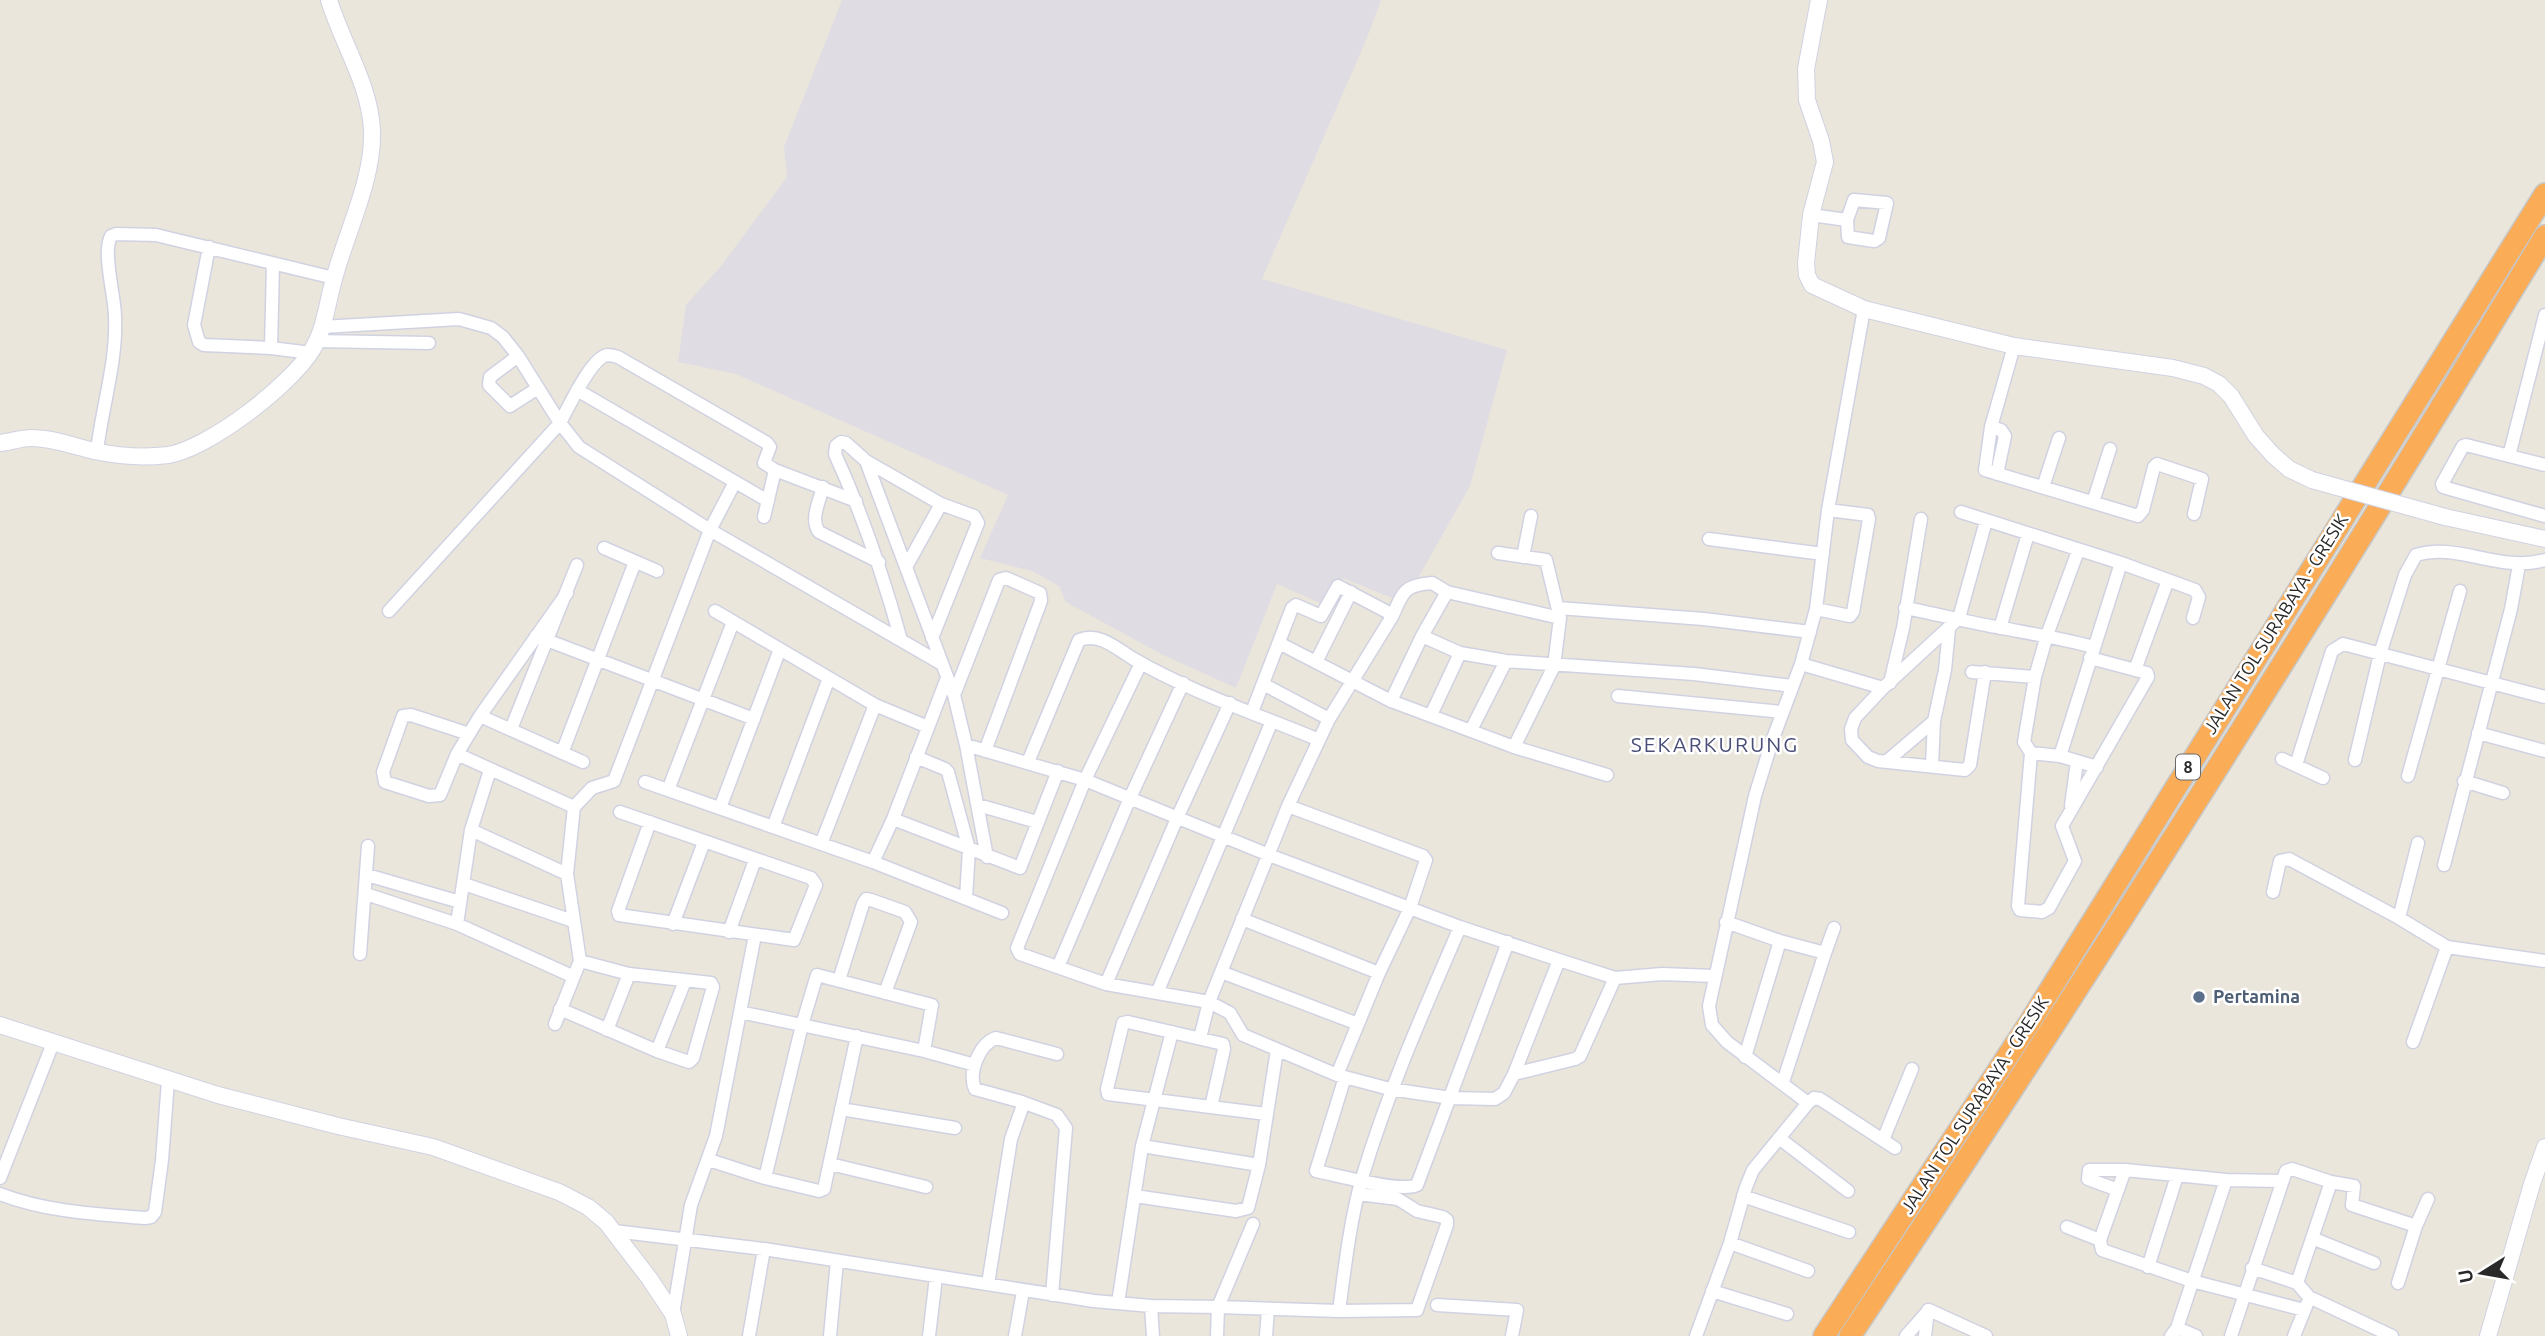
<svg xmlns="http://www.w3.org/2000/svg" width="2545" height="1336" viewBox="0 0 2545 1336" font-family="Ubuntu,sans-serif">
<style>
.industrial{fill:#dfdce4}
.lines{fill:none;stroke-linecap:round;stroke-linejoin:round}
.street-casing{stroke:#d0d2e2;stroke-width:15}
.secondary-casing{stroke:#d0d2e2;stroke-width:18}
.highway-casing{stroke:#c7c7c7;stroke-width:24}
.street{stroke:#fff;stroke-width:12}
.secondary{stroke:#fff;stroke-width:16}
.highway{stroke:#fbac56;stroke-width:21}
.secondary-bridge-casing{stroke:#d0d2e2;stroke-width:18;stroke-linecap:butt}
.secondary-bridge{stroke:#fff;stroke-width:16}
.service-dot{fill:#5c6f8a;stroke:#fff;stroke-width:2.5}
.labels{text-anchor:middle;stroke-width:5;stroke-linejoin:round;paint-order:stroke}
.shield{fill:#fff;stroke:#696969;stroke-width:2}
.shield-label{font-size:16px;font-weight:bold;fill:#292929}
.street-label{font-size:18px;fill:#292929;stroke:#fff}
.service-label{font-size:18px;font-weight:bold;fill:#4e5e75;stroke:#fff;text-anchor:start}
.quarter-label{font-size:21px;letter-spacing:2px;fill:#4a4f79;stroke:#fff}
</style>
<rect width="100%" height="100%" fill="#ebe6db"/>
<path class="industrial" d="M842,0H1381L1367,38L1262,279L1507,350L1470,486L1404,603L1343,578L1329,607L1277,584L1236,688L1163,655L1066,602L1059,586L1032,571L980,558L1008,495L736,374L678,362L686,305L721,266L787,177L784,147Z"/>
<g class="lines">
<g class="street-casing">
<path id="street" d="M1811,215L1847,220L1848,237L1874,241L1879,238L1887,203L1854,200L1847,220
M209,247L194,325L199,342L204,345L271,348L311,353
M322,327L459,319L491,328L503,337L518,356L560,423L579,447L710,530L942,664
M317,341L429,343
M2014,346L1991,427L1985,470L2138,516L2143,510L2154,467L2157,464L2202,479L2194,514
M271,348L273,264
M518,356L490,377L489,385L510,406L538,388
M577,390L768,501
M1991,427L2001,430L2005,436L1997,474
M97,451C102,407 117,362 115,317C115,296 102,253 111,236L116,234L156,235L334,278
M2509,456L2545,315
M866,461L941,504L974,516L978,523L932,638
M2545,465L2466,445L2463,446L2442,484L2443,487L2545,516
M775,470L856,501
M823,487C819,502 810,520 819,532L879,562
M2043,487L2059,438
M2093,502L2110,449
M1961,512L2121,563L2195,590L2199,597L2193,618
M1709,539L1823,554
M604,548L657,571
M2078,551L2047,635L2035,677L2024,742L2031,753L2060,756L2097,767
M1498,553L1546,560L1560,618L1554,666L1514,747
M1523,557L1531,516
M906,567L941,504
M1558,608L1704,619L1810,632
M1905,608C1938,614 1970,623 2002,628C2034,634 2063,639 2094,647
M1816,609L1850,616L1853,612L1869,519L1868,515L1828,510
M389,611L560,423C568,408 591,358 607,355C611,355 615,356 618,357L767,443L770,447L764,463L775,470L764,517
M715,611L875,705L928,727
M2000,628L2028,534
M536,636L754,719
M1422,636L1460,653L1506,661L1694,674L1792,686
M901,640C883,575 863,515 835,454L836,446L841,442L846,443L866,461L954,695L966,745L987,857
M1279,643L1391,701L1514,747L1607,775
M1316,662L1351,592
M1141,663L1085,780L1017,948L1020,954L1106,984L1209,1002L1230,1013L1243,1035L1337,1075L1390,1089L1451,1098L1495,1099L1504,1093L1514,1074L1575,1059L1580,1056L1615,978
M1801,664L1883,688
M2135,670L2168,580
M1972,672L2035,677
M1985,672L1970,765L1965,770L1878,761L1868,757L1852,740L1851,729L1855,718L1883,688L1959,618L1986,521
M1890,683L1903,628L1921,519
M1263,684L1329,719
M954,695L999,580L1006,578L1040,593L1041,601L985,751
M1618,696L1783,712
M1391,701L1422,636L1447,592L1560,618
M1252,712L1292,608L1296,605L1321,616L1338,586L1393,615C1403,591 1405,585 1432,583L1447,592
M1431,715L1460,653
M480,716L583,762
M511,729L577,565
M1471,730L1506,661
M2478,733L2545,751
M469,734L411,715L403,716L383,772L385,782L429,796L440,795L457,754L480,716L567,593
M966,745L1085,780L1269,855L1460,927L1559,960L1615,978L1662,974L1714,976
M562,753L635,562
M2031,753L2018,906L2020,910L2042,912L2049,908L2075,861L2062,826L2148,677L2147,673L2090,658
M457,754L574,807
M2060,756L2121,563
M916,757L945,769L948,772L969,849L966,898
M2282,759L2323,778
M2355,760L2380,654L2405,575L2416,555C2458,542 2499,573 2545,560
M1887,761L1934,721
M1028,762L1079,640C1099,632 1116,648 1132,658C1190,692 1257,714 1319,740
M2296,765L2332,651L2343,644L2545,697
M1932,766L1934,721L1945,670L1949,629
M2408,776L2460,591
M2464,781L2503,793
M645,782L873,862L1002,913
M668,790L733,622
M978,805L1037,822
M1288,806L1423,856L1426,860L1410,908L1379,973L1337,1075
M2071,806L2077,761
M720,808L780,649
M620,812L811,878L816,885L794,940L619,915L618,911L650,822
M893,819L1020,868L1058,771
M773,827L829,678
M471,830L567,874
M2418,843L2399,918L2447,947L2545,961
M821,844L875,705
M873,862L893,819L947,678
M2444,865L2511,609L2519,565
M367,875L460,902
M464,884L573,921
M2273,892L2280,861L2289,859L2399,918
M366,894L457,924L572,976
M1242,919L1379,973
M1726,922L1780,941L1825,953L1783,1082
M457,924L471,830L490,770
M673,924L704,842
M729,932L755,860
M1825,953L1834,928
M360,954L368,846
M1058,967L1130,798L1183,683
M1221,972L1358,1024
M839,980L863,904L866,899L871,900L905,912L911,922L885,993
M1106,984L1178,816L1230,703
M1157,993L1272,721
M560,1009L657,1051L689,1062L693,1058L713,987L711,983L629,974L580,961
M740,1012L924,1051L932,1005L817,975L802,1025L765,1178
M555,1024L580,961L567,874L574,807L592,788L614,781L710,530L735,482
M607,1030L629,974
M1200,1038L1209,1002L1288,806L1329,719L1393,615
M2413,1042L2447,947
M657,1051L685,981
M924,1051L975,1065
M1745,1057L1780,941
M1514,1074L1559,960
M1345,1077L1316,1171C1337,1175 1401,1193 1417,1185L1508,942
M1022,1102L1057,1115L1066,1128L1052,1295
M1808,1103L1727,1042L1712,1025L1709,1006L1755,796L1772,741L1801,664L1816,609L1828,510L1864,309
M1211,1107L1224,1049L1223,1044L1128,1022L1123,1023L1107,1089L1108,1094L1266,1114
M841,1109L955,1128
M1779,1138L1848,1191
M1883,1140L1912,1069
M1142,1146L1259,1165
M709,1160L765,1178L819,1191L824,1189L857,1036
M830,1164L926,1187
M2125,1170L2100,1240L2102,1250L2192,1281L2304,1310
M0,1178L53,1043
M2331,1182L2297,1283L2309,1297L2392,1336
M2118,1190L2088,1179L2089,1170H2125L2226,1180L2281,1181
M0,1194C47,1212 96,1214 145,1218L151,1217L155,1212L162,1160L168,1081
M1135,1196L1236,1211L1248,1208L1259,1165L1277,1050
M1743,1196L1849,1232
M2067,1227L2100,1240
M614,1231L764,1249L1094,1301L1151,1306L1218,1307L1253,1224
M2312,1238L2374,1263
M1730,1243L1808,1271
M2148,1267L2177,1176
M2252,1268L2297,1283
M2398,1283L2416,1226
M988,1284L1011,1139L1023,1105L1022,1102L975,1089C968,1073 979,1044 996,1038L1057,1054
M1712,1291L1787,1314
M1118,1303L1142,1146L1172,1032
M1437,1305L1517,1310L1512,1336
M1151,1306L1153,1336
M1929,1310L1986,1336
M1339,1311L1417,1310L1447,1225V1220L1443,1217L1417,1211L1398,1199L1359,1194
M673,1314L691,1205L716,1136L755,935
M2177,1328L2196,1336
M749,1336L764,1249
M830,1336L837,1261
M929,1336L936,1277
M1015,1336L1023,1291
M1217,1336L1218,1307L1339,1311C1345,1266 1350,1221 1362,1178C1388,1091 1424,1010 1460,927
M1266,1336L1268,1309
M1696,1336L1730,1243L1746,1187L1753,1170L1808,1103L1814,1098L1820,1099L1895,1148
M1906,1336L1929,1310
M1925,1336L1928,1310
M2171,1336L2177,1328L2226,1180
M2231,1336L2286,1171L2292,1169L2331,1182L2354,1186L2352,1205L2416,1226L2428,1199
M2294,1336L2307,1304"/>
</g>
<g class="secondary-casing">
<path id="secondary" d="M1819,0L1806,69L1807,100L1821,141L1825,162L1811,215L1806,263L1807,275L1812,285L1864,309L2014,346L2173,368L2204,376L2219,384L2231,396L2256,436L2273,455L2289,469L2312,480
M0,443C10,442 21,438 31,438C53,438 73,446 94,451C118,456 144,458 168,455C208,449 291,385 312,350C325,329 327,303 334,279C346,233 374,179 372,130C370,85 342,43 329,0
M2445,517L2545,539
M0,1025L218,1095L338,1126L433,1147L559,1192L588,1207L606,1222L649,1278L673,1314L679,1336
M2488,1336L2532,1184L2545,1147"/>
</g>
<g class="highway-casing">
<path id="highway" d="M1824,1336L2030,1022L2545,194
M1850,1336C2091,975 2321,607 2545,236"/>
</g>
<use href="#street" class="street"/>
<use href="#secondary" class="secondary"/>
<use href="#highway" class="highway"/>
<g class="secondary-bridge-casing">
<path id="secondary-bridge" d="M2312,480L2445,517"/>
</g>
<use href="#secondary-bridge" class="secondary-bridge"/>
</g>
<circle class="service-dot" cx="2199" cy="997" r="7"/>
<g class="labels">
<rect class="shield" x="2176" y="754.5" width="24" height="25" rx="5"/>
<g class="shield-label">
<text x="2188" y="773">8</text>
</g>
<g class="street-label">
<text transform="translate(2276 624) rotate(-58)" y="6">JALAN TOL SURABAYA - GRESIK</text>
<text transform="translate(1975 1105) rotate(-57)" y="6">JALAN TOL SURABAYA - GRESIK</text>
</g>
<g class="service-label">
<text x="2213" y="1003">Pertamina</text>
</g>
<g class="quarter-label">
<text x="1715" y="752">SEKARKURUNG</text>
</g>
</g>
<g transform="translate(2482 1273) rotate(259)" stroke="#ffffff" stroke-width="5" paint-order="stroke">
<path d="M0-5L12 26L0 18L-12 26Z" fill="#292929"/>
<text y="-10" font-size="19" font-weight="bold" text-anchor="middle" fill="#292929">U</text>
</g>
</svg>
